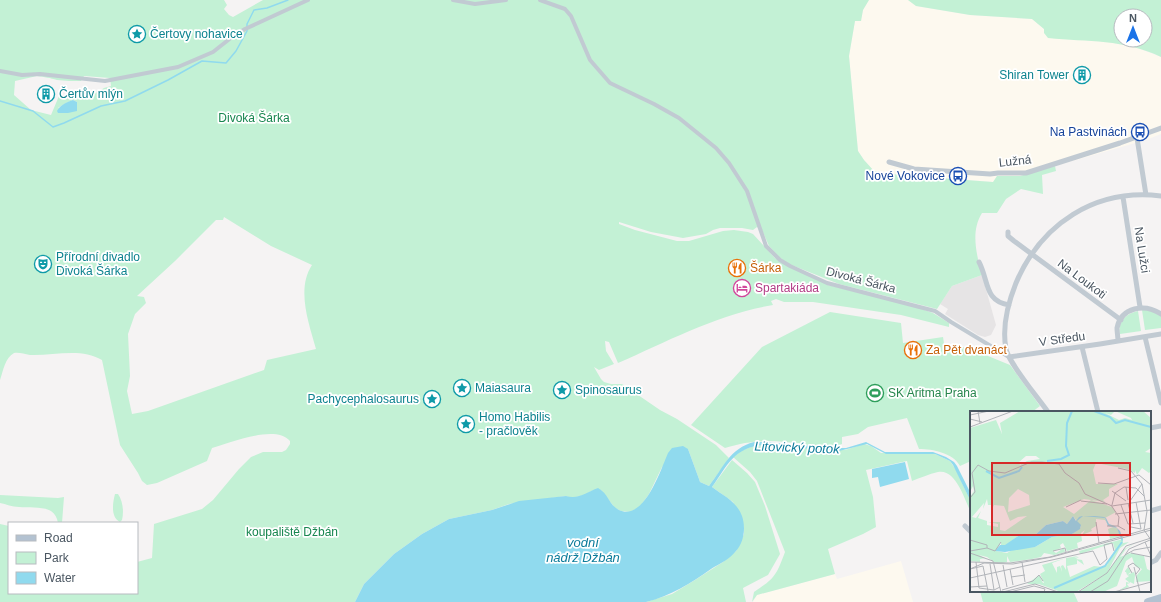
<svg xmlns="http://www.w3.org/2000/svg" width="1161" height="602" viewBox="0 0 1161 602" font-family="Arial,sans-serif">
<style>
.commercial{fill:#fdf9ef}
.education{fill:#e6e4e5}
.green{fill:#c3f1d5;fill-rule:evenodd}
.water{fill:#90daee}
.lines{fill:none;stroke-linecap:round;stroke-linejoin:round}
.stream{stroke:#90daee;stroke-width:1.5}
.pedestrian{stroke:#c1cad2;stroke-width:4}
.minor{stroke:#c1cad2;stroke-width:5}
.primary{stroke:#b3c2d1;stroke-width:8}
.labels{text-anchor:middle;stroke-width:3.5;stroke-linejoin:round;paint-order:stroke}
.culture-label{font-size:12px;fill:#0d838f;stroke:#fff;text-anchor:start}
.park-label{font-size:12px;fill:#17864f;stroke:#fff}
.transit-label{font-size:12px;fill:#164399;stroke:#fff;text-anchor:end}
.street-label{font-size:12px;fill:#4a5661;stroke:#fff}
.food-label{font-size:12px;fill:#c56008;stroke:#fff;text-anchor:start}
.hotel-label{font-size:12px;fill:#b23c85;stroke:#fff;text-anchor:start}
.leisure-label{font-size:12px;fill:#27864d;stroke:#fff;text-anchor:start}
.water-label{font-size:13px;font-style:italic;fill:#0c7c9b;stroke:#fff}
.inset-river{fill:none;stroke:#90daee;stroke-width:2}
.inset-road{fill:none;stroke:#b1b4b9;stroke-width:1}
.view{fill:#d62828;fill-opacity:0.15;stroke:#d62828;stroke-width:2}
.inset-edge{fill:none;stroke:#4a5661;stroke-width:2}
</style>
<rect width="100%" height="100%" fill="#f5f3f3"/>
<path class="commercial" d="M869,0H908L916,6L970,15L1032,19L1044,29L1090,41H1103L1135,47L1161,57V134L1146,140L1020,176H997L994,182L899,175L874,171L864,160L858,151L849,56L855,21H861L863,10Z
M901,561L913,602H753L757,595L835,574L837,579Z"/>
<path class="education" d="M982,275L996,325L991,335L985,337L978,335L945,314L948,309L940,304L952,286Z"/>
<path class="green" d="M0,0H224L227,5L224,9L229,15L233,17L263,0H869L863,10L861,21H855L849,56L858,151L864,160L874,171L899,175L993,182L997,176H1020L1055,166L1056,171L1042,175L1043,194L1021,189L1006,199L997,213H982C970,232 977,256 982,275L952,286L937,309L839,284L789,264L779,257L769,246L762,230L757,227L753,230L742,228H720L713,230L706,234L683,238L651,232L619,222V224L635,230L677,241H689L723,231L734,230L748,232L753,234L775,258L828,285L913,306L933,313L949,323V327L901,315L813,302H784L776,299L771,301L773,305C718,314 668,341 618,363L609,342L605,341L606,351L614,364L599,370L594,367L601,379L604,382L611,384H622L660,410L677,419L716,445L729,458L709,486L700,482L699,479L688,449L662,467L649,494L639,508L630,512L621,511L615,508L601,490L591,491L585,495L576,497L571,498L566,496L509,504L492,510L449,519L422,534L394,554L364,584L355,602H0V524L9,526V593H137V562L152,558L154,524L202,509L213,500L239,469L251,457L263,452H282L286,450L290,444V441C275,424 231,443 212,448L207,461L157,483L147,485L142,481L138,473L120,445L102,360C81,347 53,356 30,355C24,354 19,352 14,353C5,358 3,371 0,380ZM37,76C45,77 50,78 57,80C65,81 73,81 81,81L84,76L110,78L111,86L104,88L94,94L59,96L51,115L31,110L14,95L15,81ZM73,100L77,102V111L58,108L66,103ZM224,217L271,246L312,265C296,289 309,324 316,349L267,360L264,370L148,411L132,414L127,391L130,376L128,334L135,314L146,303L144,297L137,296L175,261L216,220H223Z
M908,0H1161V57C1124,39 1088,42 1048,38L1044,33V29L1032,19L970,15L916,6ZM1121,16H1145V40H1121Z
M1142,310H1153L1161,316V328L1145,330Z
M1138,311L1141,331L1120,334C1117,322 1127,313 1138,311Z
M830,312L901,323L903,343L943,337L945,350L966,347L1010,365L1040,406L1032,412H971V461L960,466C953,453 933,449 919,449L907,418L868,427L858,434L842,437V444C827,450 802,443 786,442C764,440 747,441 725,448L691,425L762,347Z
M864,444L871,446L881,453L935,454L950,461L956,470L971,502V512C965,501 956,468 938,472C929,474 920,478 912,481L907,461L866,470L873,497L876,527L863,534L828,549L835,574L757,595L752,602L754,592C775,578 776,576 785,552L757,481L750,472L733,457C742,449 751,446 763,445L845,450Z
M732,460L747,473L755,482L765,506L780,554L768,575L743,588L746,602H646L672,594L695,580L723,562L736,551L739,545L744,534V527L733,502L712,487Z
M115,494H118C123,501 124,512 122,520L120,522C110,517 113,502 115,494Z
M0,495L58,498L64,497L62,523H58C55,503 33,509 19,507C12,507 6,504 0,503Z
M980,591H1073L1078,602H983Z"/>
<path class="water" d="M73,100L77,102V111L68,113H58L57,111C60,105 67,102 73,100Z
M754,442H763L840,448H846L866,442L885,452H933L946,457L954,462L957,466L971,494V502L953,465L950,461L935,454H886L867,444L839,451L763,445C733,448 728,465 712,487C724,496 737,502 742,516C746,528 744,542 736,551C730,559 719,564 711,569C691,583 671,596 646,602H355L364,584L394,554L422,534L449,519L492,510L519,501L566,496C578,500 587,492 598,488C608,493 609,505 619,510C644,522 661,469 668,453L672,448L683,446L688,449L699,479L700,482L709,486C723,468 730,448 754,442Z
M905,462L909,479L880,487L878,477L872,478V469Z"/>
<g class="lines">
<path class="stream" d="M0,101L33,111L53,127L64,123L101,106L125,101L168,80L202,61L226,63L236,51L247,31V24L254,10L267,8L288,0"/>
<path class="pedestrian" d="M453,0L475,4L506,0
M540,0L565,9L571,16L590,60L610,83L654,104L679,118L716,148L729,163L747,191L766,246L780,260L790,266L827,283L935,311L951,322L1009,357
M0,71L22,75L40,74L105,81L178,67L213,52L232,37L245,29L308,0"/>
<path class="minor" d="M1137,138L1146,195
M889,162L914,169L990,174L998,173H1026L1120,143L1161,128
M1123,197L1140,307
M1008,232V236L1014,241L1121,320
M979,262C989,281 984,301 1009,305
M1145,337L1161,403
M1118,341C1118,337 1117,332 1117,328C1121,307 1145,303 1161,314
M1082,347L1098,412
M1009,357L1100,344L1161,334
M1048,412C1039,399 1008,362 1006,349C1002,328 1008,303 1016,283C1041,224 1095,188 1161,196
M1150,428L1161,426
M1150,511L1161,508
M965,526L971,532
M1150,563L1156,560L1161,553"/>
<path class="primary" d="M1148,602L1161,598"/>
</g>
<defs>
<g id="sight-ring" transform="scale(0.9)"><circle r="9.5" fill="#fff" stroke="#0f9aa8" stroke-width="1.5"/><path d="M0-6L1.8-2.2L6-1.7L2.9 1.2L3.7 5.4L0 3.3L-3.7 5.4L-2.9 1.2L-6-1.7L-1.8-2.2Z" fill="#0f9aa8"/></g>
<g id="building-ring" transform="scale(0.9)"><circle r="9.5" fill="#fff" stroke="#0f9aa8" stroke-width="1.5"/><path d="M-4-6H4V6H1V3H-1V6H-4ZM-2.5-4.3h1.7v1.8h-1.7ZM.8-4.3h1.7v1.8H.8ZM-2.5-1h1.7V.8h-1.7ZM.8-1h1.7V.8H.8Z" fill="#0f9aa8"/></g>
<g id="bus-ring" transform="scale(0.9)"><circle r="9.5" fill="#fff" stroke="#1a4fb4" stroke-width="1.5"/><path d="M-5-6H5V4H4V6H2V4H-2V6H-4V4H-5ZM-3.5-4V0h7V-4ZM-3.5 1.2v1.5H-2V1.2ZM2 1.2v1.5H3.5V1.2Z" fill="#1a4fb4"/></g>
<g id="theatre-ring" transform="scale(0.9)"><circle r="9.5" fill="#fff" stroke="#0f9aa8" stroke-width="1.5"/><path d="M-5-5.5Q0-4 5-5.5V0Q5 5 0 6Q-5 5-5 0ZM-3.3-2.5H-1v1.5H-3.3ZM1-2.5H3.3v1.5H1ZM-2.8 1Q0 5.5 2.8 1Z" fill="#0f9aa8"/></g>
<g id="restaurant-ring" transform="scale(0.9)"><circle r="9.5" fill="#fff" stroke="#e8710a" stroke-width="1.5"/><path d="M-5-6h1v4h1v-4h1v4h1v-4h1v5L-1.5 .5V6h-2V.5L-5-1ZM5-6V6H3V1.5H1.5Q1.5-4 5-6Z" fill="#e8710a"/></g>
<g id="hotel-ring" transform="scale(0.9)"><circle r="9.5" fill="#fff" stroke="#d1479c" stroke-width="1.5"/><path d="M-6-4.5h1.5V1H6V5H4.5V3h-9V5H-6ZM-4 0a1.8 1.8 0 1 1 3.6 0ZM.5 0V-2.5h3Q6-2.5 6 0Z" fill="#d1479c"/></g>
<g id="stadium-ring" transform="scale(0.9)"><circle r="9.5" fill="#fff" stroke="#2e9e5b" stroke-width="1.5"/><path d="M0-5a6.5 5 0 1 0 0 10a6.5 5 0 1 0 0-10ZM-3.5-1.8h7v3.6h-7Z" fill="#2e9e5b"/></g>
</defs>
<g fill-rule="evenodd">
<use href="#sight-ring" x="137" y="34"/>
<use href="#building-ring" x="1082" y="75"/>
<use href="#building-ring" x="46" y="94"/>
<use href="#bus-ring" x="1140" y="132"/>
<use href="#bus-ring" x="958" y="176"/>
<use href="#theatre-ring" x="43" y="264"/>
<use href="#restaurant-ring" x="737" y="268"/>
<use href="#hotel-ring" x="742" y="288"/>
<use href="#restaurant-ring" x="913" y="350"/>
<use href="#sight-ring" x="462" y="388"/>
<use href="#sight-ring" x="562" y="390"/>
<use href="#stadium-ring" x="875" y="393"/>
<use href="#sight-ring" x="432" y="399"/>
<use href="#sight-ring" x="466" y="424"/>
</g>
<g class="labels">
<g class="culture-label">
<text x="150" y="38">Čertovy nohavice</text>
<text x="1069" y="79" text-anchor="end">Shiran Tower</text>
<text x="59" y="98">Čertův mlýn</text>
<text x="56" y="261">Přírodní divadlo<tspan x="56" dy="14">Divoká Šárka</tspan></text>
<text x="475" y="392">Maiasaura</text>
<text x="575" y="394">Spinosaurus</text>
<text x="419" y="403" text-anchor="end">Pachycephalosaurus</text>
<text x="479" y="421">Homo Habilis<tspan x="479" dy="14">- pračlověk</tspan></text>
</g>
<g class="park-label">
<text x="254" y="122">Divoká Šárka</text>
<text x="292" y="536">koupaliště Džbán</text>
</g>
<g class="transit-label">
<text x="1127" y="136">Na Pastvinách</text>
<text x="945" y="180">Nové Vokovice</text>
</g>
<g class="street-label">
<text transform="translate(1015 161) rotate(-6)" y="4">Lužná</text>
<text transform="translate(1142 250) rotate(81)" y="4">Na Lužci</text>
<text transform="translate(1082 279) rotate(37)" y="4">Na Loukoti</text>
<text transform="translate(861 280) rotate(15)" y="4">Divoká Šárka</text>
<text transform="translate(1062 339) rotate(-8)" y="4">V Středu</text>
</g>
<g class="food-label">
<text x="750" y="272">Šárka</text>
<text x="926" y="354">Za Pět dvanáct</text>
</g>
<g class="hotel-label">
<text x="755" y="292">Spartakiáda</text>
</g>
<g class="leisure-label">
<text x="888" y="397">SK Aritma Praha</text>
</g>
<g class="water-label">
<text transform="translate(797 447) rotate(2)" y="5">Litovický potok</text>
<text x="583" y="547">vodní<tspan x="583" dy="15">nádrž Džbán</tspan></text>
</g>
</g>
<g transform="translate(970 411)">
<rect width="181" height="181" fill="#f5f3f3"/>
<path d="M50,0H173L181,7V37L175,41L181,42V60L179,62L172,57L167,64L165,59V62L157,58L126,52L123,59L126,73H148L139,78V85L133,89L135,91L114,88L93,96L104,103L121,89L142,96L146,101L135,107L138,114L135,109L126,108V115L121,118L122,120L112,124L115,119L111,122L112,130L107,132L108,137L97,140L93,132L90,134L91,137L83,140L86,142L94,137L95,141L84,144L74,142L71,146L62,148L40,151L37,145V151L32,152L24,151L17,146L9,144L15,147L6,149L10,148V151L0,150V143H3L0,142V86L4,80L3,75L0,81V17L26,9L32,23L30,12ZM145,0L161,7L162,9L155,7L149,9L135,2L141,4ZM56,45H66L70,48L57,50L50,54L49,51ZM48,78L59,84L60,94L38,101L39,87ZM17,88L18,94H22V98L24,94L34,95L40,110L48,106L57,105L35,120L30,119V111H18L28,113V116L17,114V110L8,107L11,100L6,107L2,106L14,92L13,98ZM103,105L111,116L102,123L82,126L65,136L46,137L37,142L26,140L31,131V134L35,135L48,125H64L76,114L93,110L97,113ZM143,116L147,117L151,125L140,128L138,118ZM153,128V132L159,131L150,137L137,162L106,181H91L69,173H57L69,164L73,172H74L70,163L75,160L72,154L96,147L108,145L104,147L109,146L106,148L112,149L114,154L107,149V153L97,155L100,166L124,155L132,156L137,154L145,139L143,132L110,143L109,140ZM96,147V159L93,154L91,155L92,161L90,155L87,156V162L82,152ZM167,131L156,138L150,146L161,142L174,145L177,158L181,160V170L166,171L167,164L172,158L165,155L162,146L156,150L147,175L133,181H109L137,162L153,139ZM158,156L161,161L157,164L164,161L165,164L164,173L160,171V172L157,173L159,176L148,180L156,175V171L160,172L155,168L159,165L157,164L156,161H155V160Z" fill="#c3f1d5" fill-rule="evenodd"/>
<path d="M103,105L106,110L109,106L112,105H125L134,106L136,107L139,113L145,115L150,120L153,128L152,131L147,117L138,115L135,107L113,105L107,110L111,114L110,118L102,123L82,126L65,136L35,141L25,140L30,134H35L48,125H64L76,114L93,110L97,113Z" fill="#90daee"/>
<path class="inset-river" d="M124,0L140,6L146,12L155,9L181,16M77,50L91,48L99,44L96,35L97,12L102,0M16,60L29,67L49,60L52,56M84,177L135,155L152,131"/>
<path class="inset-road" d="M8,0L10,12M0,4L19,0M0,8L12,11M0,16L43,0M148,57L161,60L172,73L177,100L174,119L181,129M128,72L144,73L169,64L181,74M156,76L158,89M142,80L156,90M0,87L5,81L2,62L8,54L19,60L35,62L61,51H72L89,53L95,62L109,72L115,83L142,95M111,90L137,93M160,90L172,73M158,92L163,112M141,94L149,106L148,115M142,94L145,82L154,76L166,77L174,85M151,94L158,113L175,112M142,95L181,89M96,96L111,89M145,103L181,99M126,111L129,132M137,115H148L155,119M161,116L171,118L166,91M0,129L17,134V137M175,131L181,145M17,137L25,140L31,131M0,140L17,137M83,140L95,137L96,141M0,142L23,150L31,181M161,142L181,146M155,144L164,139L181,136M0,151L40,152L80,146L181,117M6,151L9,177M52,151L55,171M20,153L24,179M33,154L37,176M13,155L18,180M164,156L170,181M0,158L13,155M0,158L14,152L43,153L82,146L181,119M40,158L43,174M162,162L158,155L163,152L170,158L166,163M41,166L55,164M0,167L123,140L130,154L137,148L134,134L142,132L144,140M0,176L17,175M9,177L24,179L30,176M32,179L63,170L69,164L73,170M33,181L65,173L88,181M40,181L64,175L75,178L74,181M108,181L137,162L156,135L181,127M120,181L138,170L159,138L180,129M144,181L181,171"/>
<path class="view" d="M22,52H160V124H22Z"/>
<rect width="181" height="181" class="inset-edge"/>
</g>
<rect x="8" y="522" width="130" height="72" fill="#ffffff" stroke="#b7bbc0"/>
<rect x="16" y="535" width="20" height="6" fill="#b3c2d1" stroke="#b7bbc0"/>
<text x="44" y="542" font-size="12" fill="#4a5661">Road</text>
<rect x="16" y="552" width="20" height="12" fill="#c3f1d5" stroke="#b7bbc0"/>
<text x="44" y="562" font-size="12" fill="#4a5661">Park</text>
<rect x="16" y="572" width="20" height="12" fill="#90daee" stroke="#b7bbc0"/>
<text x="44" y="582" font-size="12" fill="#4a5661">Water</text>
<g transform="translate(1133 28)"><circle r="19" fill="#ffffff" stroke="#b7bbc0"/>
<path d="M0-3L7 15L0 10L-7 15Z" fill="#1a73e8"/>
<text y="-6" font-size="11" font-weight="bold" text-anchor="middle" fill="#4a5661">N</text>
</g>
</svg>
